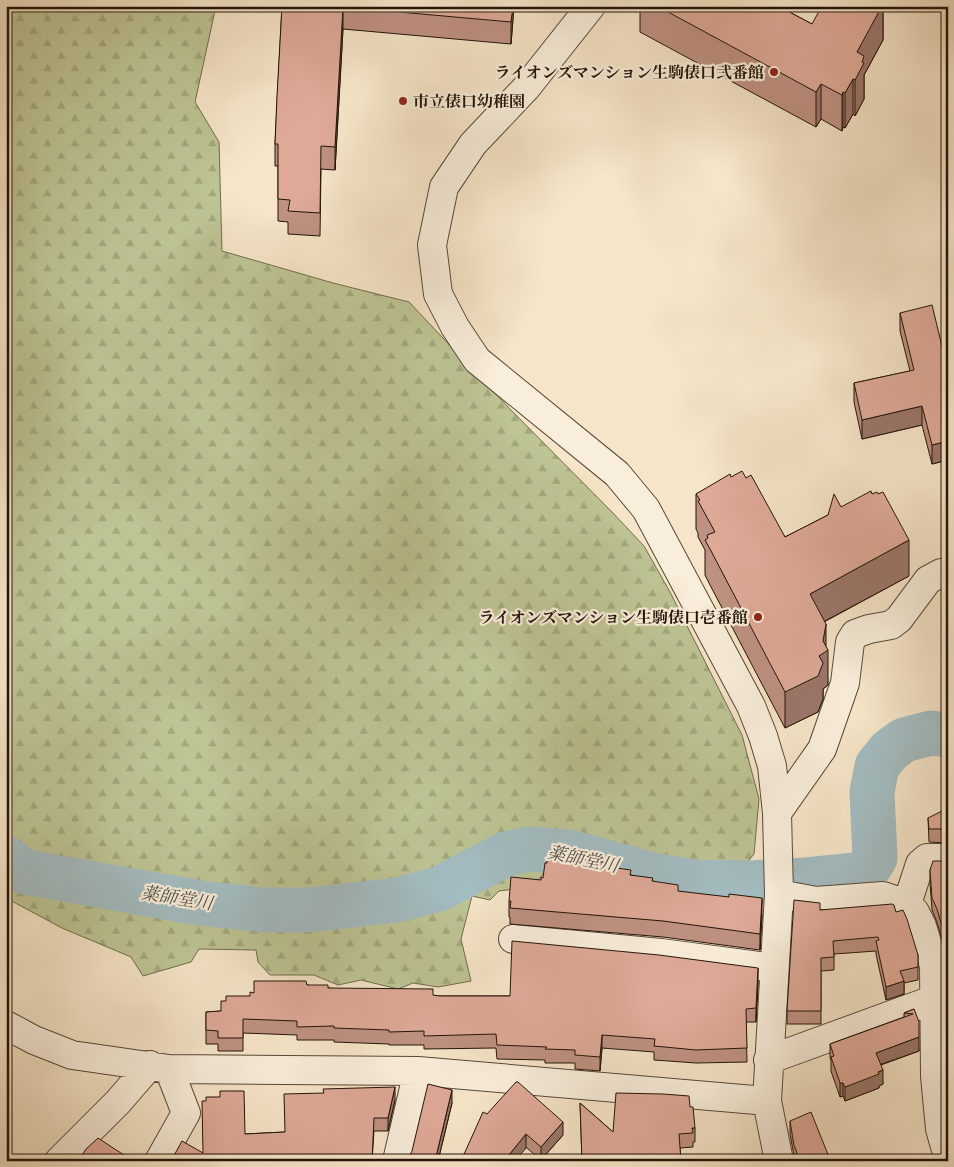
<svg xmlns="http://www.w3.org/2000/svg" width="954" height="1167" viewBox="0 0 954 1167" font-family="'IM FELL Double Pica','Noto Serif JP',serif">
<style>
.forest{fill:url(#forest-firs);stroke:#706c4e}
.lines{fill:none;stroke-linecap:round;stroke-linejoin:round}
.river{stroke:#a3bcc1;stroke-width:45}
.minor-casing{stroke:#574838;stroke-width:30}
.minor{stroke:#f9eedb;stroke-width:28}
.wall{fill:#bf9182;stroke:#221408}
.shaded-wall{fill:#9b766a;stroke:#221408}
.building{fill:#dea997;stroke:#221408}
.poi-dot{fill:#8f2418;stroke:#f9eedb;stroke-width:2}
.labels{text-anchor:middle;stroke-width:4.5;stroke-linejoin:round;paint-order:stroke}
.poi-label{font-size:16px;font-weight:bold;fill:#221408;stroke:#f9eedb;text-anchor:end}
.water-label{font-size:18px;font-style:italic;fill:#4f4f49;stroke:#f9eedb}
</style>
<defs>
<pattern id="forest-firs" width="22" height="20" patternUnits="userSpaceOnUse" patternTransform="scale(1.25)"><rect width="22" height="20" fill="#bec494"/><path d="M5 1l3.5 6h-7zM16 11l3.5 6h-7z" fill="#a3a87e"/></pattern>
</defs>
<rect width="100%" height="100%" fill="#f6e5c8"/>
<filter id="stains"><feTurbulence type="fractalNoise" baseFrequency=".004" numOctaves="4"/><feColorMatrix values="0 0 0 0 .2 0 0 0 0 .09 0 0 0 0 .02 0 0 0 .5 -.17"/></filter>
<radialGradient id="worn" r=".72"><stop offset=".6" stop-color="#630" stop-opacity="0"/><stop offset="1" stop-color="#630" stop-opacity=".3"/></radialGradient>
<path class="forest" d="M6,6H216L195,102L219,142L222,251L333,283L409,302L508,407L612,512L644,546L670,592L742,735L759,799L754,854L722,894L700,898L647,880L550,866L532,887L499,891L490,900L472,896L461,939L471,981L438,987L413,983L398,989L361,980L338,985L314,975H270L258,962L256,950L199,949L191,962L143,976L131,957L62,928L6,898Z"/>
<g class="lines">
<path class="river" d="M6,858L25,872L200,903L263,910H309L397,900L439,889L506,854L529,849L569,852L656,876L696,882L749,883L806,880L856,875L868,869L875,858L872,792L877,766L890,750L904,740L931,733L948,735"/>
<g class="minor-casing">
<path id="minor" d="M591,6L526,88L473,144L444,187L432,245L438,294L455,327L477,360L617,474L646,509L751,706L763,736L772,766L777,813L779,894L767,1101L779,1161
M777,813L822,749L845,683L850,642L855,634L869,629L891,625L899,619L928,580L941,573H948
M779,894L816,901L883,896L907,904L915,912L922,926L934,966L935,1076L940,1129L948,1157
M907,904L920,864L927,858H948
M513,939L661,953L774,968
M6,1025L34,1040L72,1055L169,1069L418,1071L767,1101
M768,1060L935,999
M59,1161L118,1102L150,1065
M159,1161L186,1113L169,1069
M397,1161L418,1071"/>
</g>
<use href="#minor" class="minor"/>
</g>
<path class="wall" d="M282,6H514L511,44L343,29L335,170L321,169L320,236L288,234V222L278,221V166H275V144Z
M640,6H778L812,24L883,6V40L864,75V99L855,116L853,114L845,128L843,127L842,131L821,119L816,127L640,32Z
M900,313L948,371V460L932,464L922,425L862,439L854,402V383L910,371L900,331Z
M731,477L746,478L785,537L828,515L841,507L909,576L824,622L828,685L823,689V699L818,712L785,728L710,585L705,575V550L698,537V533L696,529V494Z
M928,818L948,821V843L929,842Z
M948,861V959L937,922L932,910L930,883V870Z
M610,867L631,875L653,881L678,891L762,915L760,950L663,937L510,924V917H509V901L541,880L543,878Z
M820,910L896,912L918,955V980L904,983V994L886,1000L876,954V951L834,954V970L821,971V1024H787V1011Z
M758,982L756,1022H746L747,1062L696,1063L654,1060V1052L602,1048L600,1071L575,1069V1063H545V1060L497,1059L496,1048L424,1049V1045H389V1044L334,1042V1040H297V1035L243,1033V1051H218V1044H206V1012L221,1011L226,1001L250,996L254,993L307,985L328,988L440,996H510Z
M914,1009L919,1051L881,1065L883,1084L879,1086V1088L845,1101L843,1096L840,1097L831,1071V1061L830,1058V1044L904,1017V1013Z
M395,1100L388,1131H374L372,1161H171L203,1153L245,1134L285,1132Z
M452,1103L438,1161H409V1157Z
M580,1103L613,1132L695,1128V1142H693V1147L680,1148L681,1161H582Z
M487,1114L563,1135L541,1160Z
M790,1121L830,1161H795L790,1134Z
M81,1157L133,1161H81Z"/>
<path class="shaded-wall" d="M513,6H514L511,44V22Z
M873,6H883V40L864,75V99L855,116V80L857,52Z
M343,7V29L335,170V147Z
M853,79V114L845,128V93Z
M821,84V119L816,127V92Z
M843,92V127L842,131V95Z
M922,406V425L862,439V420Z
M948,441V460L932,464V445Z
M909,540V576L810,629V594Z
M826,624V651L828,650V685L823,689V699L818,712L785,728V692L819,656Z
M762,898V915L760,950V934Z
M758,968V982L756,1022V1008Z
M904,981V994L886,1000V987Z
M602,1035V1048L600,1071V1057Z
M919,1037V1051L876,1066V1053Z
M883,1070V1084L879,1086V1088L845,1101V1087Z
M840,1083H843V1096L840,1097Z
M395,1087V1100L388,1131V1118Z
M452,1090V1103L438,1161H435Z
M563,1122V1135L541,1160V1147Z
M526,1134V1148L515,1161H504Z"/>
<path class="building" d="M282,6H513L511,22L343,7L335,147L321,146L320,213L288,211L290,200L278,199V144H275L277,96Z
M657,6H778L812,24L822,6H882L857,52L864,56L862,62L864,63L855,80L853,79L845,93L843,92L842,95L821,84L816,92Z
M932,305L948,371V441L932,445L922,406L862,420L854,383L914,370L900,313Z
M742,471L746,478L751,475L785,537L828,515L834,494L841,507L871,491L872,494L877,492L878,494L883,492L909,540L810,594L826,624L823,641L828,650L819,656L823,663L818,676L785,692L710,549L705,540L708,538L707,535L715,532L698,501L700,500L696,494L730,474L731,477Z
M942,811L948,821V829H929L928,818Z
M553,856L610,863V867L631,870L630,875L653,878L652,881L678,885V891L729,897V894L762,898L760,934L663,921L510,908L511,901H509L511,877L541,880V877L543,878L545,863H547V859L553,860Z
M933,861H948V947L937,909L932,898L930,870Z
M794,900L820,903V910L892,904L894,905L896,912L903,910L907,919L918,955V967L900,971L904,981L886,987L876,941L879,940L878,937L833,941L834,957L821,958V1011H787Z
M512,941L659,955L758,968L756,1008L746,1009L747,1048L696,1050L654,1046L655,1039L602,1035L600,1057L575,1055V1050L545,1049L547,1047L497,1045L496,1034L424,1036V1031L389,1032V1030L334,1028V1026L297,1027V1021L243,1019V1038H218V1031L206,1030V1012L221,1011V1001H226V996H250V992L254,993V981H306L307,985H328V988L433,989V995L440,996H510Z
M914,1009L919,1022V1037L876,1053L883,1070L878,1072L879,1074L845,1087L843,1083H840L831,1057L834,1056L830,1044L913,1014L904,1013Z
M516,1082H518L563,1122L541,1147L526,1134L504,1161H461L483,1112L487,1114Z
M428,1084L452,1090L435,1161H424L409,1157L412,1151Z
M395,1087L388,1118H374L372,1161H171L182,1141L203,1153L202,1101H206V1097H220V1091H244L245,1134L285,1132L284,1094L324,1093L323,1089Z
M616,1093L663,1094L689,1096L690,1107H693L695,1128H692L693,1133L679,1134L681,1161H582L580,1103L613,1132Z
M811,1112L829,1157L830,1161H800L794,1145L790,1121Z
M98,1138L133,1161H87L81,1157L86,1149Z"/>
<g class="poi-dot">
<circle cx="774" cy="72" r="5"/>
<circle cx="403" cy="101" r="5"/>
<circle cx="758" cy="617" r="5"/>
</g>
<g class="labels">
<g class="poi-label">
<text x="764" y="78">ライオンズマンション生駒俵口弐番館</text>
<text x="413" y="107" text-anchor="start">市立俵口幼稚園</text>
<text x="748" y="623">ライオンズマンション生駒俵口壱番館</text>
</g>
<g class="water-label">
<text transform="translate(583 859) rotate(12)" y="6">薬師堂川</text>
<text transform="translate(177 898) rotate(9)" y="6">薬師堂川</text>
</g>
</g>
<rect width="954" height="1167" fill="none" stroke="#f6e5c8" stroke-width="25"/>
<rect x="8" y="8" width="939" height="1152" fill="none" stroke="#221408" stroke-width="2.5"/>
<rect x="12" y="12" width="929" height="1142" fill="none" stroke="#221408"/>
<rect width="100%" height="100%" filter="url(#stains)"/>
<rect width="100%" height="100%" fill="url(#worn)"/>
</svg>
